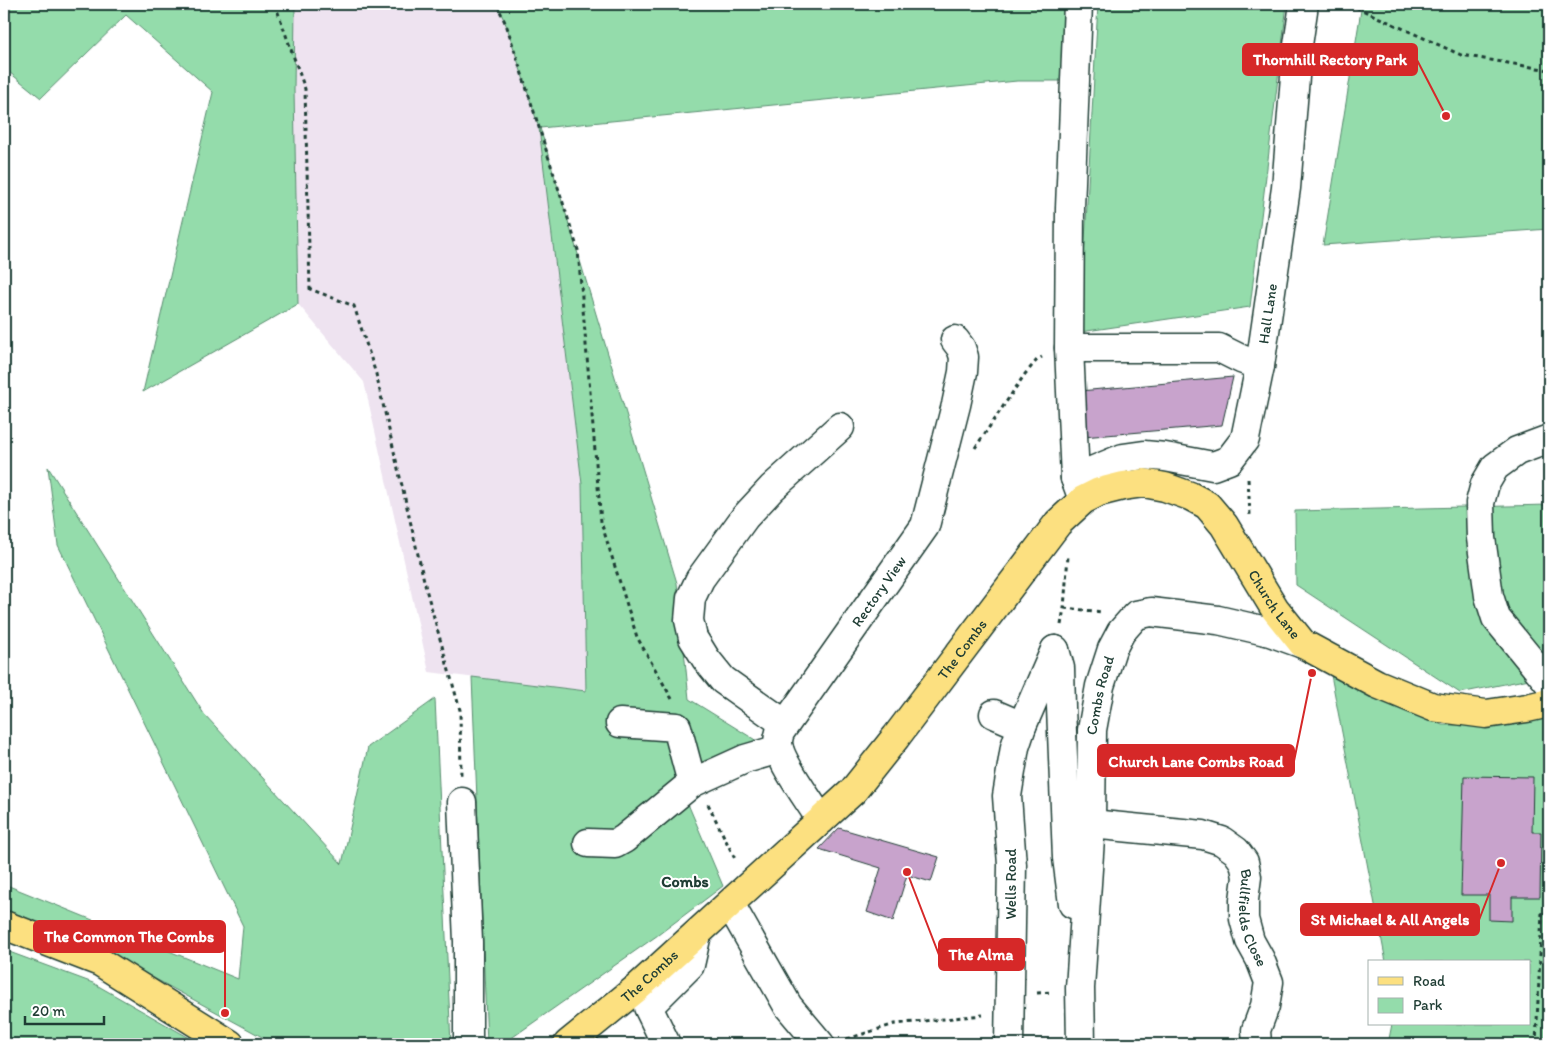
<svg xmlns="http://www.w3.org/2000/svg" width="1553" height="1048" viewBox="0 0 1553 1048" font-family="Itim,sans-serif">
<style>
.built{fill:#eee3f0}
.green{fill:#94dcab;stroke:#5a8c70}
.building{fill:#c8a3cc;stroke:#1f3d34}
.lines{fill:none;stroke-linecap:round;stroke-linejoin:round}
.minor-casing{stroke:#1f3d34;stroke-width:31}
.major-casing{stroke:#1f3d34;stroke-width:31}
.path{stroke:#1f3d34;stroke-width:3;stroke-dasharray:4 4;stroke-linecap:butt}
.minor{stroke:#fff;stroke-width:28}
.major{stroke:#fce080;stroke-width:28}
.labels{text-anchor:middle;stroke-width:4;stroke-linejoin:round;paint-order:stroke}
.street-label{font-size:15px;fill:#1f3d34;stroke:#fff}
.neighbourhood-label{font-size:16px;font-weight:bold;fill:#1f3d34;stroke:#fff}
.leader{fill:none;stroke:#d62828;stroke-width:2}
.callout-dot{fill:#d62828;stroke:#fff;stroke-width:2}
.callout{fill:#d62828;stroke:#d62828;stroke-width:2}
.callout-label{font-size:16px;text-anchor:middle;font-weight:bold;fill:#fff}
</style>
<rect width="100%" height="100%" fill="#fff"/>
<filter id="ink" filterUnits="userSpaceOnUse"><feTurbulence type="fractalNoise" baseFrequency=".02" numOctaves="2"/><feDisplacementMap in="SourceGraphic" scale="10" xChannelSelector="R" yChannelSelector="G"/><feConvolveMatrix kernelMatrix="1 2 1 2 8 2 1 2 1" color-interpolation-filters="sRGB"/></filter>
<g filter="url(#ink)">
<path class="built" d="M295,4H497L507,27L539,128L582,484L586,692L429,672L364,382L298,304L294,90Z"/>
<path class="green" d="M4,4H295L294,90L298,304L143,392L213,92L126,15L41,98L4,68Z
M497,4H1078L1075,81H1017L540,128L677,583L689,699L765,746L688,804L723,886L658,935L503,1044H487L472,677L586,691L582,484L539,128L507,27Z
M1098,4H1287L1250,307L1080,332Z
M1362,4H1549V229L1323,245Z
M48,467L204,714L342,864L368,747L435,699L451,1044H275L117,958L4,912V884L238,979L243,926L58,545Z
M1549,505V675L1460,693L1296,585L1295,511Z
M1331,675L1382,696L1442,725H1504L1549,717V1044H1388L1392,1024H1529V962H1386Z
M4,950L93,983L200,1044H4Z"/>
<path class="building" d="M1233,377L1222,425L1083,437L1080,391Z
M1464,776L1533,777L1532,832H1541L1540,897H1512V921L1489,920V895H1461Z
M839,828L939,857L931,882L907,875L893,921L867,912L881,868L819,849Z"/>
<g class="lines">
<g class="minor-casing">
<g id="minor">
<path d="M1078,4L1070,208L1069,348L1075,478L1081,494"/>
<path d="M1069,348H1219L1241,359L1260,366"/>
<path d="M1549,439L1517,451L1495,467L1485,484L1480,503L1481,538L1489,596L1496,618L1549,683"/>
<path id="s1" d="M1075,478L1123,458L1144,455L1165,457L1213,466L1229,460L1245,439L1260,366L1286,188L1297,52L1304,4"/>
<path d="M1055,650L1060,668L1061,707L1067,858L1073,904L1076,905"/>
<path d="M994,714L1022,726"/>
<path d="M620,723L677,727L692,783"/>
<path d="M785,724L723,680L706,659L693,638L689,620L691,598L700,579L745,517L772,488L840,427"/>
<path d="M462,802L468,942V1044"/>
<path id="s2" d="M821,820C811,803 779,761 778,743C778,740 779,735 780,732L925,526L956,405L963,372L964,357L961,348L955,340"/>
<path id="s3" d="M1091,824L1203,835L1222,841L1236,851L1244,862L1247,877L1244,900V919L1250,941L1260,959L1269,982L1265,1006L1256,1030L1257,1044"/>
<path d="M588,843L615,844L624,839L692,783L745,759L779,749"/>
<path d="M730,904L788,1006L820,1044"/>
<path d="M666,1044L648,1007L690,965L697,934"/>
<path d="M1009,1044L1012,865L1007,796L1015,747L1022,726L1055,650"/>
<path id="s4" d="M1081,1044L1080,988L1091,824L1092,730L1100,686L1112,649L1121,632L1136,615L1151,612L1218,620L1270,632L1303,644"/>
</g>
</g>
<g class="major-casing">
<g id="major">
<path d="M4,925L100,962L230,1044"/>
<path id="s5" d="M568,1044L637,988L853,791L896,737L1058,523L1083,500L1099,492L1123,486L1144,483L1165,487L1190,496L1207,505L1224,525L1275,609L1303,644L1377,684L1433,707L1486,714L1527,708L1549,703"/>
</g>
</g>
<path class="path" d="M275,4L305,89L310,289L354,306L376,374L426,589L460,710L461,777
M497,4L507,27L578,250L601,522L637,637L672,699
M1349,4L1461,55L1549,70
M975,448L1025,374L1037,360L1042,357
M1248,479L1250,515
M1064,608L1103,612
M1061,625L1064,608L1068,556
M708,804L736,861
M1037,993L1053,992
M847,1039L895,1024L983,1015
M1536,1044L1542,912L1549,905"/>
<use href="#minor" class="minor"/>
<use href="#major" class="major"/>
</g>
</g>
<g class="labels">
<g class="street-label">
<text dy="5" stroke="none"><textPath href="#s1" startOffset="314">Hall Lane</textPath></text>
<text dy="5" stroke="none"><textPath href="#s2" startOffset="272">Rectory View</textPath></text>
<text dy="5" stroke="none"><textPath href="#s5" startOffset="1004">Church Lane</textPath></text>
<text dy="5" stroke="none"><textPath href="#s5" startOffset="560">The Combs</textPath></text>
<text dy="5" stroke="none"><textPath href="#s4" startOffset="350">Combs Road</textPath></text>
<text transform="translate(1011 884) rotate(-90)" y="5">Wells Road</text>
<text dy="5" stroke="none"><textPath href="#s3" startOffset="221">Bullfields Close</textPath></text>
<text dy="5" stroke="none"><textPath href="#s5" startOffset="106">The Combs</textPath></text>
</g>
<g class="neighbourhood-label">
<text x="685" y="887">Combs</text>
</g>
</g>
<path class="leader" d="M1446 116L1417 60M1312 673L1294 761M1501 863L1479 920M225 1013L225 936M907 872L939 955"/>
<g class="callout-dot">
<circle cx="1446" cy="116" r="5"/>
<circle cx="1312" cy="673" r="5"/>
<circle cx="1501" cy="863" r="5"/>
<circle cx="225" cy="1013" r="5"/>
<circle cx="907" cy="872" r="5"/>
</g>
<g class="callout">
<rect x="1243" y="44" width="174" height="31" rx="5"/>
<rect x="1098" y="745" width="196" height="31" rx="5"/>
<rect x="1301" y="904" width="178" height="31" rx="5"/>
<rect x="34" y="921" width="191" height="31" rx="5"/>
<rect x="939" y="939" width="85" height="31" rx="5"/>
</g>
<g class="callout-label">
<text x="1330" y="65">Thornhill Rectory Park</text>
<text x="1196" y="767">Church Lane Combs Road</text>
<text x="1390" y="925">St Michael &amp; All Angels</text>
<text x="129" y="942">The Common The Combs</text>
<text x="981" y="960">The Alma</text>
</g>
<rect width="1553" height="1048" fill="none" stroke="#fff" stroke-width="20"/>
<rect x="10" y="10" width="1533" height="1028" fill="none" stroke="#1f3d34" stroke-width="2" filter="url(#ink)"/>
<rect x="1368" y="960" width="162" height="65" fill="#ffffff" stroke="#a5b1ae"/>
<rect x="1378" y="977" width="25" height="8" fill="#fce080" stroke="#a5b1ae"/>
<text x="1413" y="986" font-size="15" fill="#1f3d34">Road</text>
<rect x="1378" y="998" width="25" height="15" fill="#94dcab" stroke="#a5b1ae"/>
<text x="1413" y="1010" font-size="15" fill="#1f3d34">Park</text>
<path d="M25 1016v8h79v-8" fill="none" stroke="#1f3d34" stroke-width="2.5"/>
<text x="32" y="1016" font-size="15" fill="#1f3d34" stroke="#ffffff" stroke-width="4" paint-order="stroke">20 m</text>
</svg>
